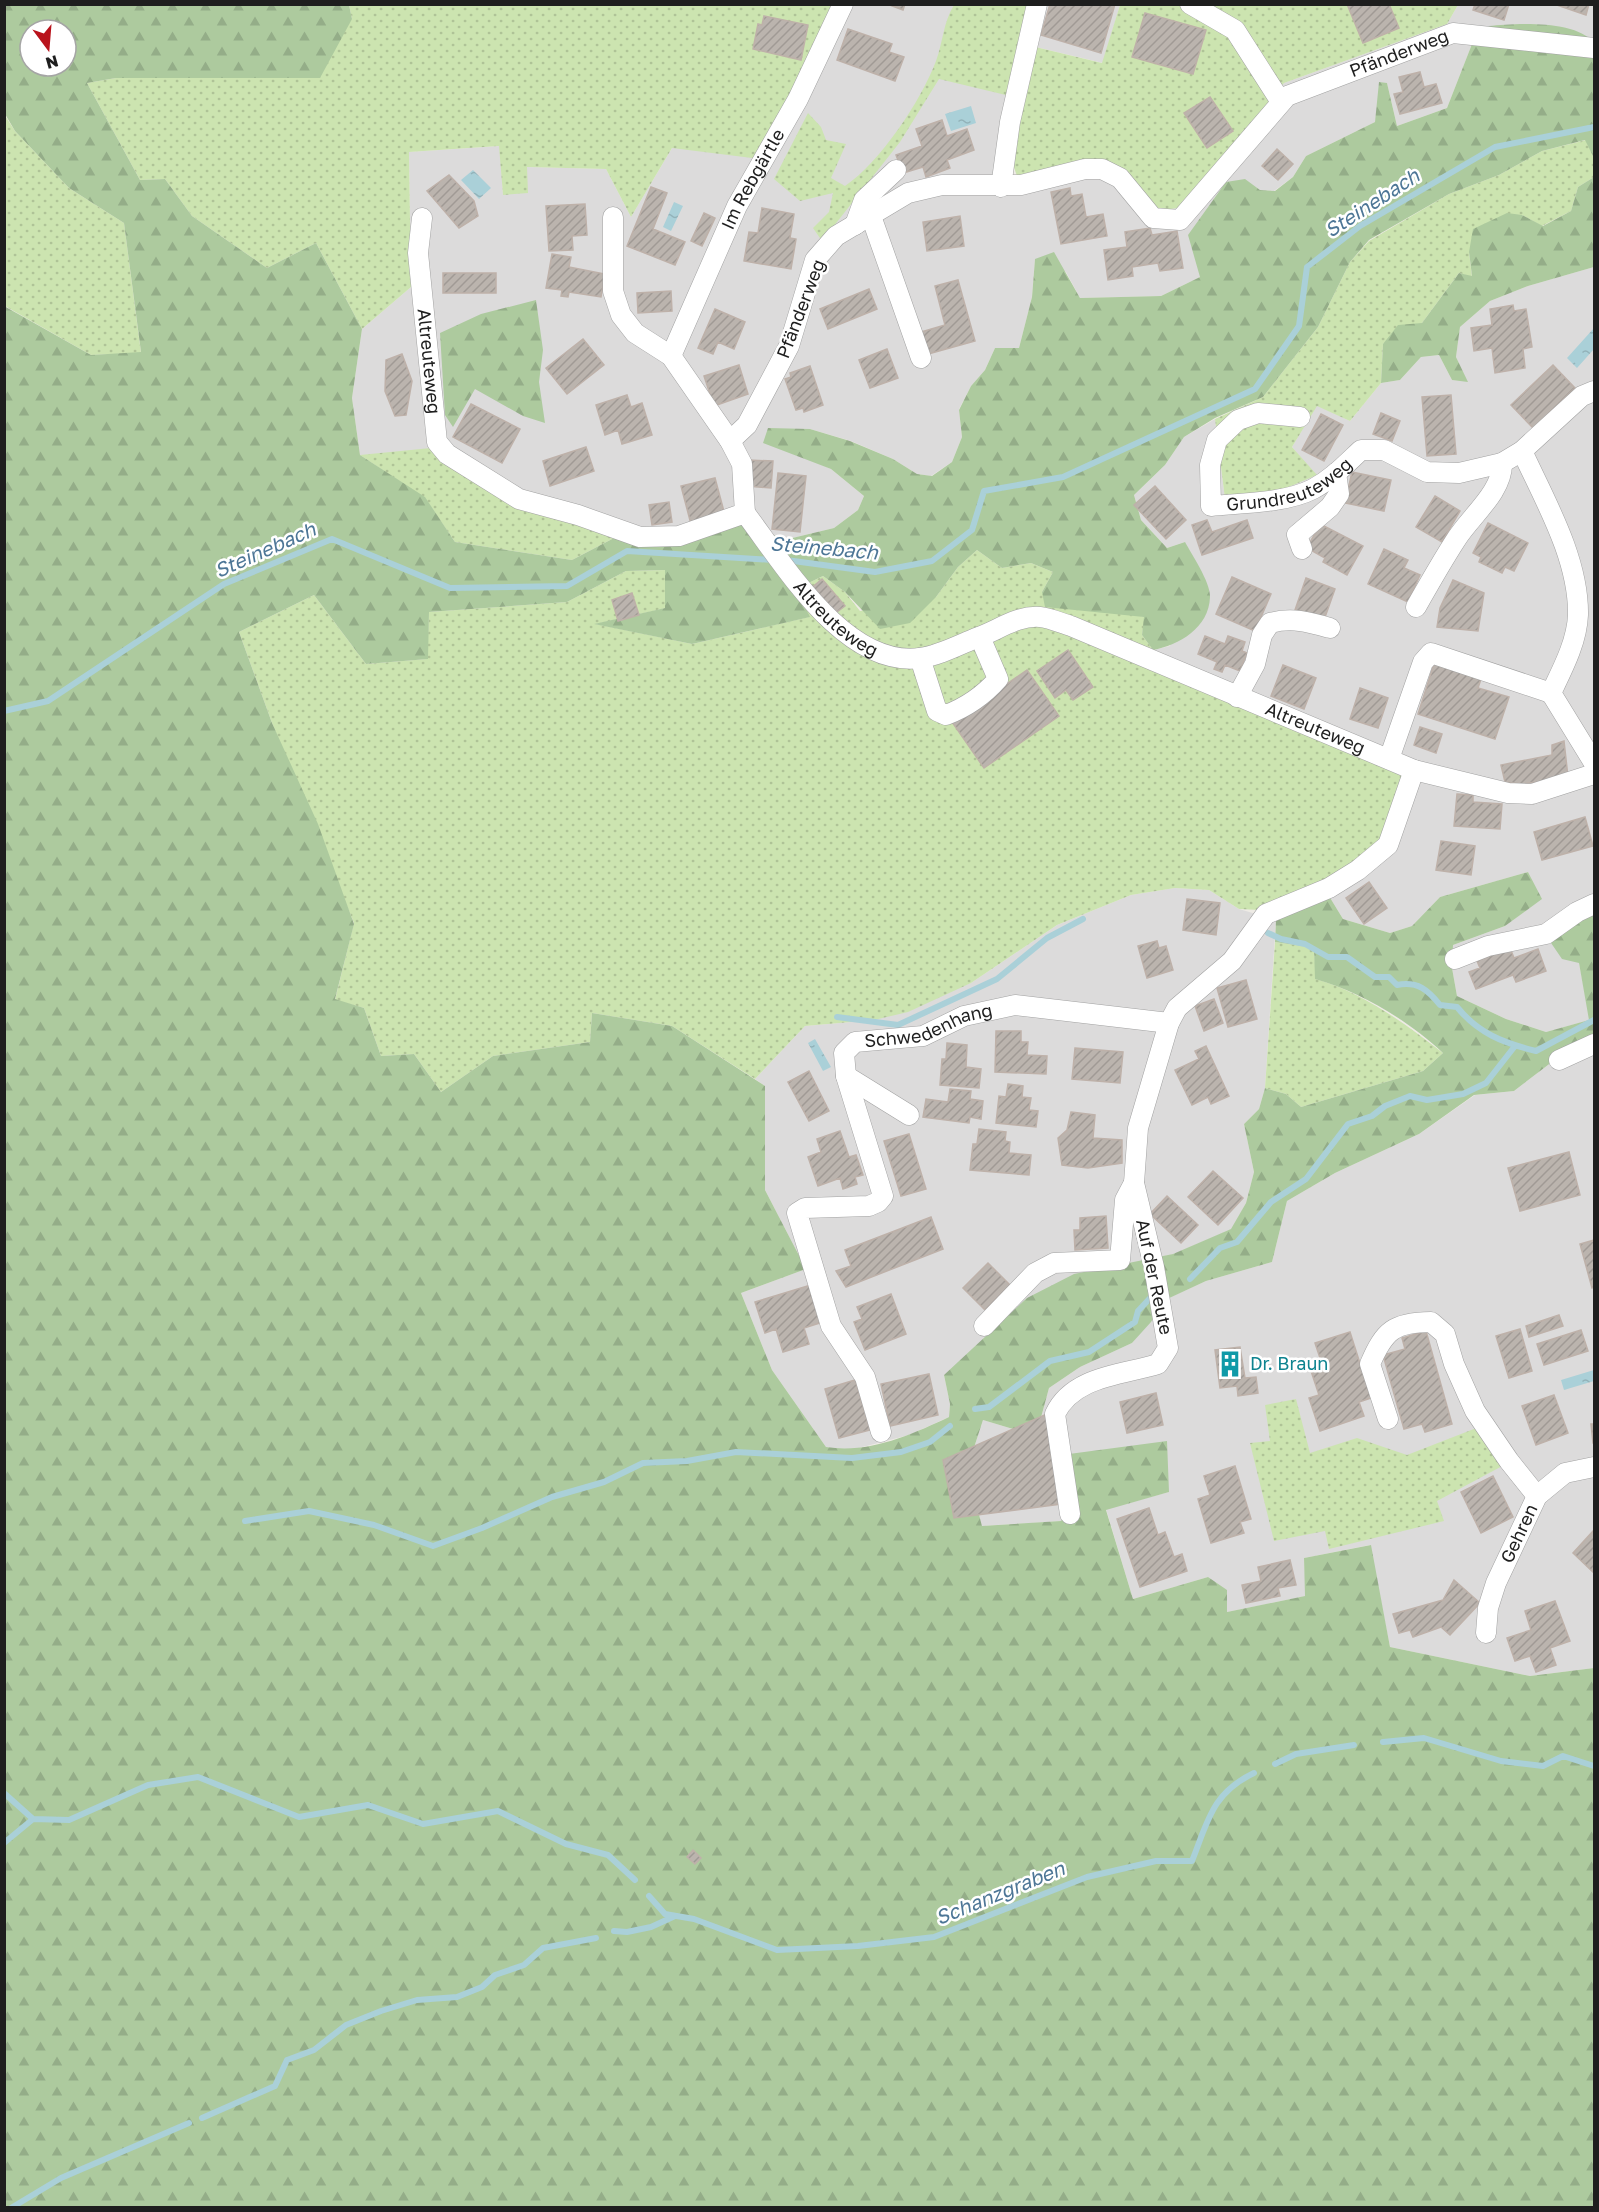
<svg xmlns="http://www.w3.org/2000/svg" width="1599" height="2212" viewBox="0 0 1599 2212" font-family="'Golos Text',sans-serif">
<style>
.residential{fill:#dcdbdb}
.grass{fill:url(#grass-dots)}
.forest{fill:url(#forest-firs);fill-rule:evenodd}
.water{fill:url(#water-ripples)}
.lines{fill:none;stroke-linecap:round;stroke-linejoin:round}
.stream{stroke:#aad0d8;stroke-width:6}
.building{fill:url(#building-hatch);stroke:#beb1a9;stroke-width:1.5}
.minor-casing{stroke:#a2a2a2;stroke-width:21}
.minor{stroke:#fff;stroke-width:20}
.labels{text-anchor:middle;stroke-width:5;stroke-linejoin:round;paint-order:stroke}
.street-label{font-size:18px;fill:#1e1e1e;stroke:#fff}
.culture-label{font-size:18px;fill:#0d838f;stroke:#fff;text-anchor:start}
.water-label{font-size:20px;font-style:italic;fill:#4d7696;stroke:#fff}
</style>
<defs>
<pattern id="grass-dots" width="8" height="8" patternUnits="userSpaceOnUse" patternTransform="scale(1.5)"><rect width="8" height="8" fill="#cce4b0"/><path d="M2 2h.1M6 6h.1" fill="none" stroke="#afc397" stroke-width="1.8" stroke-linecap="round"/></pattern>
<pattern id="forest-firs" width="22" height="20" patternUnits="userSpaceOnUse" patternTransform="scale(1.5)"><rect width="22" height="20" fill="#adca9e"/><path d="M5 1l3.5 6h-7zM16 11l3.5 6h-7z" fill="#94ad88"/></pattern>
<pattern id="water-ripples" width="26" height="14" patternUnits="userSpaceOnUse" patternTransform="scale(1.5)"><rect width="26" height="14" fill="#aad0d8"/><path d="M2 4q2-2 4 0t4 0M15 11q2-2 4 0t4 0" fill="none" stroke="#92b2b9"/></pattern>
<pattern id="building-hatch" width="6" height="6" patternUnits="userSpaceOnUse" patternTransform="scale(1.5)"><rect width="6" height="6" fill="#bbb4ae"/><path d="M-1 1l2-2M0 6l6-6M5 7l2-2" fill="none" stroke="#a09a95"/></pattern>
</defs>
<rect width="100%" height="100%" fill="#eeebe5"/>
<path class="residential" d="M838,5H968L1010,96L990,188L1098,159L1184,207L1284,83L1447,24L1458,5H1594V43L1472,44L1447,108L1397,126L1387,83L1375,122L1306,156L1293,177L1274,191L1260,190L1245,180L1200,277L1161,296L1080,298L1066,272L1035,259L1032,297L1019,348H995L985,370L971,386L959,409L962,437L952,462L931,476L917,474L893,459L851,441L810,429L799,455L831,469L864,496L858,510L834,528L784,540L742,520L690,542L360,455L352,398L362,329L411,287L409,152L500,146L503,195L527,167L606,169L631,217L672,148Z
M1027,5H1120L1103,63L1019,43Z
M1594,267V914L1579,963L1590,1020L1546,1032L1506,1019L1457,996L1452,968L1453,945L1505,926L1541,899L1528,872L1440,897L1412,926L1390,933L1343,919L1329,896L1383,838L1153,650L1170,646L1185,542L1167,548L1141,520L1134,495L1165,465L1184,437L1215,419L1225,499L1316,476L1292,447L1317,405L1350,421L1381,383L1400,380L1421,357L1439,355L1452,380L1467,381L1456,357L1460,327L1490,301L1528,286Z
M1175,888L1209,890L1239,909L1276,920L1265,1088L1259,1109L1244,1124L1254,1172L1246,1203L1232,1229L1174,1254L1118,1267L944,1375L950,1404L949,1417L909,1435L847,1451L826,1447L772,1370L741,1293L806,1269L765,1190V1086L755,1079L805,1026L874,1020L971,983L1057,925L1131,895Z
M1594,1043V1668L1530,1676L1390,1647L1370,1545L1304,1558L1306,1596L1227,1612L1208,1577L1133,1599L1106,1509L1169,1492L1072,1505L1062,1521L982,1526L967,1469L983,1420L1036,1436L1049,1388L1080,1367L1132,1343L1164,1300L1206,1281L1272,1262L1287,1201L1335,1173L1419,1134L1475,1095L1514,1091L1565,1052Z"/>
<path class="grass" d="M1216,4L1458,5L1447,24L1284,83L1184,207L1157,211L1123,173L1017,176L1010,156V96L939,79L900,142L822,241L813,228L829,212L833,193L800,201L774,179L808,113L821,127L826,140L846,144L831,178L845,186C880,162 921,101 936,61C943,42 943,23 954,5H1027L1019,43L1102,63L1120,5H1197L1213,10Z
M349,5H838L760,159L672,148L631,217L606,169L527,167L528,193L503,195L499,146L409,152L411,287L362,329L316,243L267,268L192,216L165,179L140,180L87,83L116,78L352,19Z
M4,114L15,131L69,188L124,223L141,353L91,355L5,306Z
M1586,140L1594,158V177L1578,187L1571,211L1542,226L1522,215L1469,252L1472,277L1459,273L1422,323L1383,344L1381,383L1350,421L1317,406L1292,447L1317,475L1272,494L1225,499L1215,419L1263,397L1318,327L1350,262L1369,241L1449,194L1499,175L1542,151Z
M431,448L614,538L572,560L455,542L425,498L360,455Z
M977,550L1002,568L1031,563L1053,572L1042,592L1145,617L1142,635L1153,650L1404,774L1383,838L1323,885L1260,910L1239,909L1209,890L1175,888L1131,895L1057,925L971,983L908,1012L874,1020L805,1026L755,1079L672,1026L592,1013L590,1042L493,1056L441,1092L414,1054L381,1056L364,1008L335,1000L354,923L272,723L239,632L314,595L366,664L427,659L429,612L567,602L626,571L666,570V608L596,624L692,644L809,617L796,589L823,576L845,592L860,611L936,597L958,567Z
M1275,942L1314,948L1316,979C1364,993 1404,1023 1443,1053L1423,1071L1301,1107L1286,1094L1265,1088Z
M1296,1399L1310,1453L1357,1438L1407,1455L1479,1427L1506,1464L1437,1501L1444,1521L1329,1549L1325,1531L1274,1541L1250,1443L1270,1441L1265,1405Z"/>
<path class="forest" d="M5,5H349L352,19L320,78H116L87,83L140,180L165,179L192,216L267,268L316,243L362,329L352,398L360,455L425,497L455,542L572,560L614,538L742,520L784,540L834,528L858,510L864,496L831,469L763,443L768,428L810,429L850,441L893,459L917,474L932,476L952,462L962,437L959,410L971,386L985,370L995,348H1019L1032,297L1035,259L1054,252L1080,298L1161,296L1200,277L1188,235L1226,182L1245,179L1260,190L1275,191L1293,177L1306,156L1375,122L1379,82L1387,83L1397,126L1447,108L1472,44L1489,26C1516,23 1577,20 1594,43V158L1585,140L1542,151L1499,175L1449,194L1369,240L1350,262L1318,327L1263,397L1215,418L1184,437L1165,465L1134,495L1141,520L1167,548L1185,542C1192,555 1211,583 1210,597C1209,628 1179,645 1153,650L1142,635L1144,617L1045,607L1042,592L1053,572L1031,563L1002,568L977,550L958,567L936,597L910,623L880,629L845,592L823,576L796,589L810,617L692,644L594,624L665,608V570L626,571L567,602L429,612L428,659L366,664L314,595L239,632L272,723L318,824L354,924L335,999L364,1008L381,1056L414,1054L441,1092L493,1056L590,1042L592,1013L672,1026L765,1086V1190L806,1269L741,1293L772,1370L826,1447C868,1454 911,1435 949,1417L950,1404L944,1375L1027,1298L1074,1274L1173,1254L1231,1229L1246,1203L1254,1172L1244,1124L1259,1109L1265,1088L1286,1094L1301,1107L1423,1071L1443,1053C1409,1021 1361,992 1315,979L1314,948L1275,942L1276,920L1329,896L1343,919L1390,933L1412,926L1440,897L1528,872L1542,899L1505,926L1453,945L1452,968L1457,996L1506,1019L1546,1032L1589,1020L1579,963L1562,959L1549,940L1594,914V1043L1565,1052L1514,1091L1474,1095L1419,1134L1335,1173L1287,1201L1272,1262L1206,1281L1165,1300L1151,1322L1132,1343L1080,1367L1049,1388L1036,1436L983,1420L967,1469L982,1526L1061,1521L1072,1505L1069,1454L1167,1441L1169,1492L1106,1510L1133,1599L1208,1577L1227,1590V1612L1305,1596L1304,1558L1371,1545L1390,1647L1530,1676L1594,1668V2207H5L4,306L91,355L141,352L124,223L69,188L15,131L5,114ZM30,30H66V66H30Z
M1594,177V267L1528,286L1490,301L1460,327L1456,357L1468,382L1452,380L1439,355L1421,357L1400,380L1381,383L1383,344L1398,325L1422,323L1459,273L1472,276L1469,252L1473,229L1507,213L1522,215L1543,226L1571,211L1578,187Z
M536,300L543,350L539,382L545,423L523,416L475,389L453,427L445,415L440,333L481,314Z"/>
<path class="water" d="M971,106L976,123L951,131L945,114Z
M473,170L491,188L479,199L461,180Z
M674,202L683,206L671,231L663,227Z
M1594,328V349L1577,368L1567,358Z
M815,1039L831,1067L823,1071L808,1043Z
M1594,1370V1381L1564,1390L1561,1380Z"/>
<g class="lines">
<path class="stream" d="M786,560L875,572L932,561L972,530L984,491L1063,477L1255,389L1299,326L1307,267L1360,226L1495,147L1594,127
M4,711L48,701L224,584L332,539L450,588L567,586L627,551L773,560
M1268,933L1281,939L1305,944L1328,957H1347L1375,977H1389L1397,985C1418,981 1428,990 1440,1005L1457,1007C1478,1033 1503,1043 1536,1051L1594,1020
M837,1017L898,1025L997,979L1047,938L1083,919
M1190,1279L1220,1248L1237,1242L1271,1202L1306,1179L1348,1124L1372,1116L1385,1106L1410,1096L1427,1100L1463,1094L1486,1083L1515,1046
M975,1409L989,1407L1050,1361L1089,1352L1135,1322L1138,1311L1152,1296
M245,1521L309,1511L374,1525L433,1546L482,1528L552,1497L604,1482L643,1463L687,1461L736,1452L852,1458L901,1452L930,1442L950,1426
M1383,1742L1424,1738L1501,1761L1543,1766L1563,1756L1594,1766
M1275,1764L1296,1754L1354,1745
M4,1793L33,1819
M4,1843L33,1819L69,1820L148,1785L198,1777L299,1817L368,1805L423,1824L498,1811L566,1844L608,1855L635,1880
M649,1896L665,1914L694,1919L777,1950L858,1946L934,1937L1087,1877L1156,1861H1192C1208,1821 1212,1793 1254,1773
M614,1931L627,1932L651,1927L675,1916
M202,2118L275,2086L287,2060L314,2050L346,2025L381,2011L417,2000L457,1997L482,1987L495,1975L524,1965L543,1948L596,1938
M11,2208L61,2178L189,2123"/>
</g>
<path class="building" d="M887,4H905L903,10Z
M1050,4H1115L1101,53L1041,35Z
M1347,4H1389L1399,28L1363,43Z
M1475,4H1509L1504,20L1473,10Z
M1554,4H1589L1586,15Z
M1145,13L1206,30L1193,74L1132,57Z
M764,16L808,25L801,60L753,49L758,24L762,25Z
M848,29L892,44L889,52L904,57L895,81L837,60Z
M1420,72L1424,87L1436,84L1442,103L1400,114L1394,94L1403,92L1399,77Z
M1210,97L1233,131L1207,148L1184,113Z
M942,120L947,136L967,129L974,150L947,160L950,168L926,177L923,167L903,173L896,155L922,146L916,129Z
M1277,149L1293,164L1278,180L1262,166Z
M449,175L474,201L478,216L459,228L427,191Z
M651,187L667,193L653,229L685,242L675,265L627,246Z
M1070,188L1071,196L1082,194L1086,217L1103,214L1107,236L1061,244L1051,192Z
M585,204L587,235L572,236L573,250L549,251L546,206Z
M762,208L794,214L790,238L796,239L791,269L744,261L749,232L758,233Z
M704,213L715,218L702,246L691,241Z
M960,216L964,246L927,251L923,222Z
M1150,228L1152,235L1177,231L1183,268L1160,271L1158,263L1132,267L1133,276L1108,280L1104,250L1127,247L1125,232Z
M552,254L571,257L569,267L605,274L601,297L569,292L568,297L561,296L562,290L546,288Z
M443,273H496V293H443Z
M958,280L975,341L928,354L921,332L945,325L935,286Z
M869,289L877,309L828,329L820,309Z
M671,291L672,311L638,313L637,293Z
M1513,305L1514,311L1526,309L1532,347L1523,349L1525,368L1495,373L1492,348L1474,351L1471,328L1492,325L1490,309Z
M715,309L745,322L734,349L718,342L713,354L698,348Z
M583,339L604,365L567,394L546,368Z
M887,349L898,378L870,388L859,360Z
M402,354L412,381L406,415L395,416L385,391L386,360Z
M739,365L748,394L714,406L704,376Z
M1553,365L1575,388L1533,428L1511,405Z
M810,366L823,405L804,412L803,408L796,410L785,379L791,377L790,373Z
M627,395L631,407L642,403L652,435L622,444L618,430L605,435L596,405Z
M1451,395L1456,454L1427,456L1422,397Z
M471,404L520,429L502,463L453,437Z
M1381,413L1400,421L1392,441L1373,434Z
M1321,414L1343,425L1324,461L1302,450Z
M586,447L594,471L550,486L543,461Z
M748,460L773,461L771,488L747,486Z
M1352,472L1391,480L1384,511L1345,503Z
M778,473L806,476L800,532L772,529Z
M715,478L726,519L692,528L681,486Z
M1155,486L1186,520L1166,539L1134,505Z
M1435,496L1460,511L1442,542L1416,527Z
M669,502L672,522L652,525L649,505Z
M1207,520L1212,532L1247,520L1253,538L1202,555L1192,525Z
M1488,523L1528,543L1514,571L1505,567L1502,573L1479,562L1481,557L1473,553Z
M1320,524L1363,546L1347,575L1323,562L1325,558L1307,548Z
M1384,549L1408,560L1404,568L1420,575L1408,602L1368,584Z
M1232,577L1271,594L1255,631L1216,614Z
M1306,578L1335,589L1324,620L1295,610Z
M822,579L845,606L833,615L810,589Z
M1453,580L1484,593L1478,631L1437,627L1440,608Z
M632,593L639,615L618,621L612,600Z
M1205,636L1225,644L1228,636L1245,642L1242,651L1247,653L1240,671L1225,665L1222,672L1214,669L1217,662L1198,654Z
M1068,650L1093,687L1073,700L1066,690L1055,698L1037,671Z
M1434,664L1481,679L1478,688L1509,697L1495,739L1418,714Z
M1283,665L1316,678L1304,709L1271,696Z
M1027,670L1059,716L984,768L952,722Z
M1360,688L1388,698L1378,728L1350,719Z
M1420,727L1442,734L1436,753L1414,745Z
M1564,741L1568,777L1522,784L1505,782L1501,765L1552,755V745Z
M1457,794L1473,795V802L1502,804L1500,829L1454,826Z
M1585,817L1593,846L1542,860L1534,832Z
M1441,841L1475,846L1471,875L1436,870Z
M1369,882L1387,908L1364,924L1346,898Z
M1187,899L1220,903L1216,935L1183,930Z
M1157,941L1159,948L1166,946L1173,970L1147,978L1138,946Z
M1510,948L1514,958L1538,949L1546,971L1516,982L1513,975L1476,989L1469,972L1480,968L1477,961Z
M1246,980L1257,1019L1228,1027L1217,988Z
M1214,999L1223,1023L1204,1031L1195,1006Z
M996,1031H1021V1042H1028L1027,1055L1047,1056L1046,1074L995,1072Z
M947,1043L967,1045L966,1067L981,1069L979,1088L940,1085L942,1059H946Z
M1206,1046L1229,1096L1211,1104L1208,1097L1192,1105L1175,1070L1199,1059L1195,1051Z
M1075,1048L1123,1052L1120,1083L1072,1079Z
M809,1071L829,1111L809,1121L788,1082Z
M1008,1084L1023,1086L1022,1097L1031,1098L1029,1110L1038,1111L1036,1127L996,1123L999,1096L1006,1097Z
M950,1089L971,1091L970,1099L983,1101L981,1119L970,1117L969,1123L923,1117L926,1099L948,1102Z
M1071,1112L1095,1115L1093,1138L1122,1140V1163L1088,1168L1062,1165L1058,1138L1067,1130Z
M979,1129L1006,1132L1005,1141L1010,1142L1009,1153L1031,1155L1029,1175L970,1170L973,1144H977Z
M840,1131L849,1157L856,1155L863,1175L855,1177L857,1184L843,1189L840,1178L818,1186L808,1157L821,1152L817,1139Z
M909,1134L926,1189L901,1196L884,1141Z
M1569,1152L1580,1195L1520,1211L1508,1168Z
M1213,1171L1243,1198L1218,1225L1188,1197Z
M1167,1196L1198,1225L1181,1243L1150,1214Z
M1106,1216L1108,1248L1075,1250L1074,1230H1080V1218Z
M931,1217L943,1249L846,1287L836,1271L851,1266L845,1250Z
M1594,1240V1287L1592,1288L1580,1244Z
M988,1263L1010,1285L985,1310L963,1288Z
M811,1285L823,1322L804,1328L809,1344L783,1352L776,1329L765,1333L755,1302Z
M891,1294L906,1334L865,1350L854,1322L862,1319L857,1307Z
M1559,1315L1563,1326L1529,1337L1526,1326Z
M1520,1329L1532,1371L1509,1378L1496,1336Z
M1581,1330L1588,1351L1544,1365L1537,1344Z
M1426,1331L1452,1424L1425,1432L1422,1424L1404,1429L1383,1355L1405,1349L1402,1338Z
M1350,1332L1371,1398L1359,1402L1364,1416L1320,1431L1309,1398L1319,1395L1311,1371L1323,1367L1315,1343Z
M1240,1347L1245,1378L1256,1377L1258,1393L1238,1396L1237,1386L1220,1388L1215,1350Z
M929,1374L938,1415L890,1426L881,1384Z
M855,1380L870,1430L839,1438L825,1389Z
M1156,1393L1163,1425L1127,1433L1120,1402Z
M1554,1395L1568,1433L1536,1445L1522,1406Z
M1049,1413L1061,1504L954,1518L943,1460Z
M1591,1424H1594V1443H1593Z
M1235,1466L1251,1519L1240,1522L1244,1533L1211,1543L1198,1499L1210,1495L1204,1476Z
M1493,1476L1513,1517L1481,1533L1461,1492Z
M1149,1508L1158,1535L1165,1532L1174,1557L1182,1554L1187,1571L1140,1587L1117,1519Z
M1594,1530V1573L1573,1553Z
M1290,1560L1296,1585L1278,1588L1280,1596L1246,1603L1242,1585L1261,1581L1258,1567Z
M1454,1580L1480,1603L1450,1635L1441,1627L1413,1637L1410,1630L1399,1633L1393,1614L1443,1600Z
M1555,1601L1570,1641L1550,1648L1556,1665L1536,1672L1530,1656L1515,1661L1507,1638L1531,1630L1525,1611Z
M693,1850L701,1858L695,1864L687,1857Z"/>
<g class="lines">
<g class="minor-casing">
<g id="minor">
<path d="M1190,4L1235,30L1281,102"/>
<path d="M1001,187L1010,122L1037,4"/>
<path d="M871,216L921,358"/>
<path d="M613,217V291L621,315L635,333L671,356L730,441L742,464L745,513"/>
<path id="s1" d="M422,218L418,253L437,442L447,454L519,499L578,515L640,537L679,536L745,513C784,564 845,668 920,658C938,656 959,645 976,638C997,631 1017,615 1040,617C1050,618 1061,623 1071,626L1414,770L1508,793L1532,794L1594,774"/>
<path d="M855,225L864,200L896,170"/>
<path id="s2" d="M671,356L737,206L798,99L843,4"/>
<path id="s3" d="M1300,417L1258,413L1238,420L1217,440L1210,465L1211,506C1242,503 1286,503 1313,489C1332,479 1346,464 1361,450H1384L1427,472L1459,473L1502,463L1522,451L1582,396L1594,391"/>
<path id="s4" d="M730,441L747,425L789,346L815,260L836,236L908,193L942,185H1021L1085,169H1102L1120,178L1153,218L1180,220L1287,96L1453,33L1594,48"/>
<path d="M1522,451C1545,501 1579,559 1578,615C1577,642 1562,670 1551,693L1594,763"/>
<path d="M1302,549L1297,535L1330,507L1339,494L1336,473"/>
<path d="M1416,607C1429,584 1442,561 1457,538C1471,516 1503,491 1502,463"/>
<path d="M920,658L937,711L946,715C967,707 983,696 998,679L980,637"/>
<path d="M1237,697L1255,664L1262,635L1270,623C1292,617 1309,622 1330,628"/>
<path d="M1389,759L1423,662L1431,653L1551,693"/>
<path d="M1455,959L1488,946L1546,934L1577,912L1594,904"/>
<path d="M1559,1060L1594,1044"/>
<path d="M846,1076L909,1115"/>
<path d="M984,1326L1035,1273L1054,1263L1120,1260L1125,1200L1134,1183"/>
<path d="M1388,1419L1370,1364C1384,1331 1394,1322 1431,1322L1445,1334L1454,1364L1475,1411L1509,1461L1537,1496"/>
<path id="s5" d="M881,1432L865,1377L831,1326L797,1213L805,1208L869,1206L878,1202L883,1196L846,1076L844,1053L855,1042L923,1036L964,1016L1015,1005L1169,1023"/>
<path d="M1070,1514L1055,1414C1073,1376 1122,1375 1158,1364L1168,1348L1154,1267L1134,1183L1138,1128L1169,1023L1177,1008L1232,961L1266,914L1329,888L1358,870L1388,845L1414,770"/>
<path id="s6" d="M1486,1633L1488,1608L1496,1583L1537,1496L1565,1473L1594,1467"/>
</g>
</g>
<use href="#minor" class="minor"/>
</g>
<defs>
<g id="building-bare" transform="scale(2.07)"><path d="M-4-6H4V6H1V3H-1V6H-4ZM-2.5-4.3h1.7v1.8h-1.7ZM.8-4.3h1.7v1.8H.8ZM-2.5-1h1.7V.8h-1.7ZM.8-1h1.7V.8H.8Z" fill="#0f9aa8" stroke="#fff" stroke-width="2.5" paint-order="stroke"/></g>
</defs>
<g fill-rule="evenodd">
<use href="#building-bare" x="1230" y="1364"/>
</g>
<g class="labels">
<g class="street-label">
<text dy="6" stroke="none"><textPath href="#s4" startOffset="898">Pfänderweg</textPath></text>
<text dy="6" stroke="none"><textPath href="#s2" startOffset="195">Im Rebgärtle</textPath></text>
<text transform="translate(801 309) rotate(-69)" y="6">Pfänderweg</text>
<text dy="6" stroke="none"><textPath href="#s1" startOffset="144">Altreuteweg</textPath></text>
<text dy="6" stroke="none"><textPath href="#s3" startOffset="242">Grundreuteweg</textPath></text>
<text dy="6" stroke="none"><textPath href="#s1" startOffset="702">Altreuteweg</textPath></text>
<text dy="6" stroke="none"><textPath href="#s1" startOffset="1224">Altreuteweg</textPath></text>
<text dy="6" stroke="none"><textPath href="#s5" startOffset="568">Schwedenhang</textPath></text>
<text transform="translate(1154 1277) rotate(78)" y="6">Auf der Reute</text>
<text dy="6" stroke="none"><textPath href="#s6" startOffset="106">Gehren</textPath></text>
</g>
<g class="culture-label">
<text x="1250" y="1370">Dr. Braun</text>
</g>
<g class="water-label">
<text transform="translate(1372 203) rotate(-33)" y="7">Steinebach</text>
<text transform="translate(824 548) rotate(5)" y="7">Steinebach</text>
<text transform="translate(265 550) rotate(-24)" y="7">Steinebach</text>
<text transform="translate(1000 1893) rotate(-22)" y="7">Schanzgraben</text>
</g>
</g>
<rect width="1599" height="2212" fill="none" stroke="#1e1e1e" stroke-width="12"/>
<g transform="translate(48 48) rotate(164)"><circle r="28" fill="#ffffff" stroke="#a5a5a5" stroke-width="1.5"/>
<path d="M0-4.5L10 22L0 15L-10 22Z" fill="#b9131c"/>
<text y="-9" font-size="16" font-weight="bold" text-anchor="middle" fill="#1e1e1e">N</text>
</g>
</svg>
